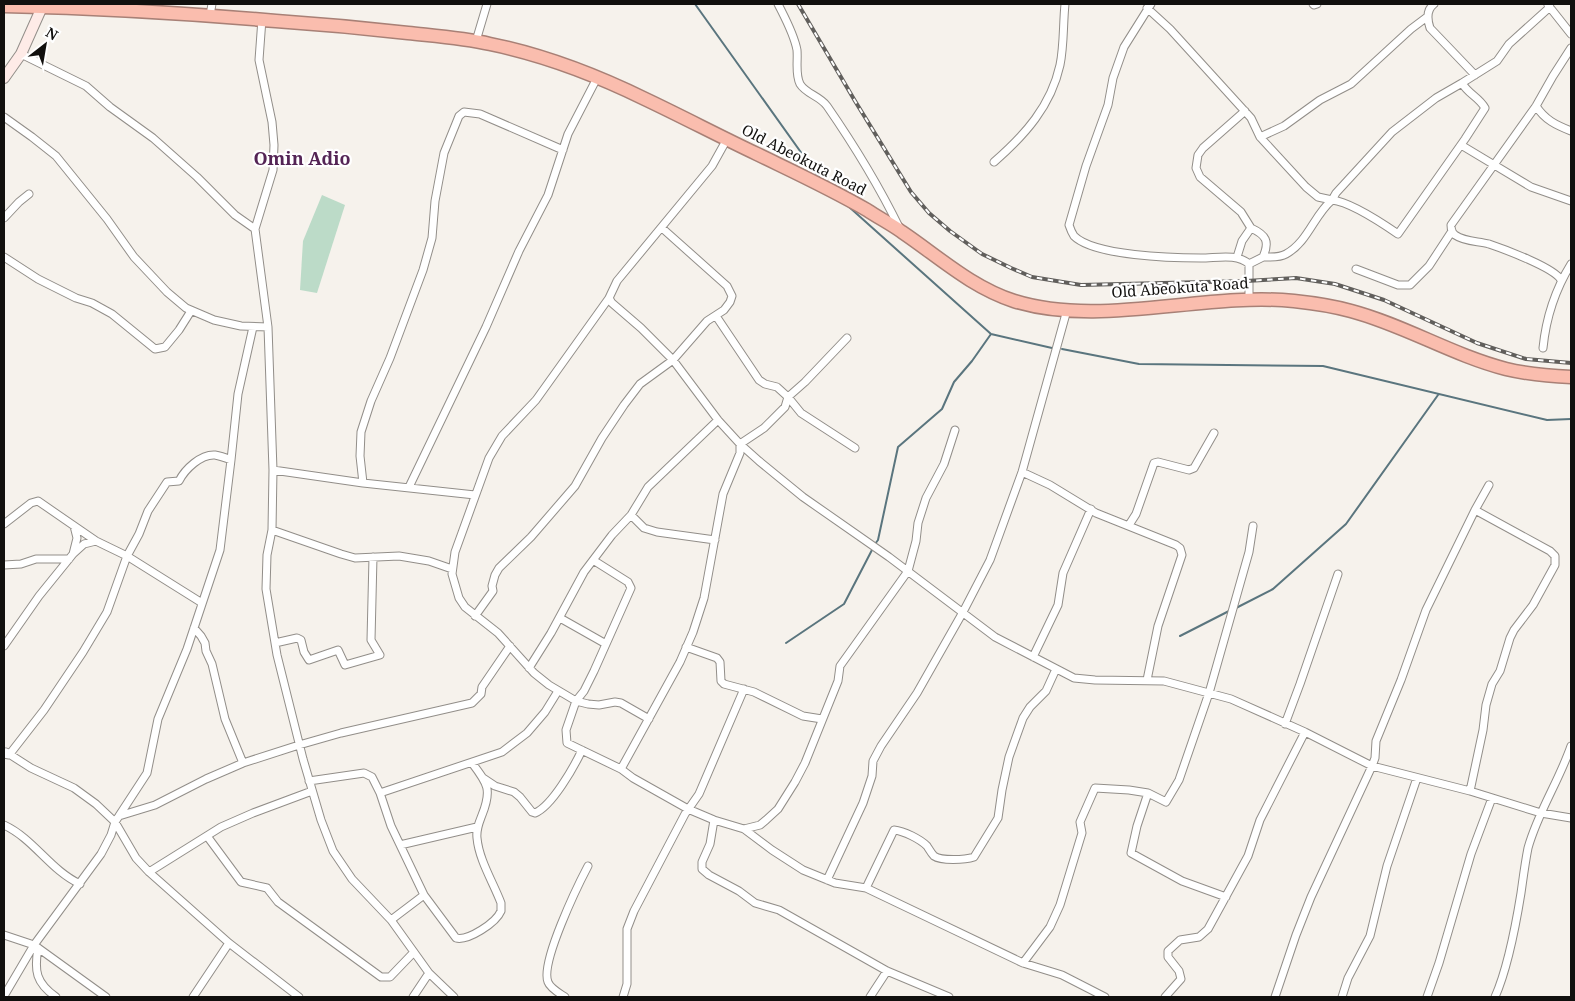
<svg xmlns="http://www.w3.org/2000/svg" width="1575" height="1001" viewBox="0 0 1575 1001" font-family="'Noto Serif',serif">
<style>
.green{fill:#bcdbc8}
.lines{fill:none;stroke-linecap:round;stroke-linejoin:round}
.stream{stroke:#5a757e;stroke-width:2}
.street-casing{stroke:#928e89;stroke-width:9}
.secondary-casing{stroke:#928e89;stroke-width:12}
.highway-casing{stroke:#a88076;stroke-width:15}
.street{stroke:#fff;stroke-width:7}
.secondary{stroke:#feebe7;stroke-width:10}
.highway{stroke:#fabdae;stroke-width:12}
.rail-casing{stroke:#615f5c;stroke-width:4}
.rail{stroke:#fff;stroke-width:2;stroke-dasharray:5.5;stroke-linecap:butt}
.labels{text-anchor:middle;stroke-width:4.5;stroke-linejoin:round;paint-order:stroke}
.street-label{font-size:15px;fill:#11100e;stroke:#fff}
.quarter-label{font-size:18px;font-weight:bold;fill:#542455;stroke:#fff}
</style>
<rect width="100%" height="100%" fill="#f6f2ec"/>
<path class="green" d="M322,195L345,205L317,293L300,290L303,241Z"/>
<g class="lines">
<path class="stream" d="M695,4L820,179
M848,206L991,334L1052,348
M1062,349L1139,364L1323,366L1547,420L1571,419
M875,544L878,540L898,447L942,409L954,382L972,361L991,334
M1236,608L1273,589L1346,524L1438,395
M1180,636L1229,611
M786,643L844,604L873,548"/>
<g class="street-casing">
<path id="street" d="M778,4C785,18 794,34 797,50C798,61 795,74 800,84C806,94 820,96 827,106C854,145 879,186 900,229
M1151,4L1124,47L1113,78L1108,105L1086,166L1069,225C1070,228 1072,233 1074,236C1094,256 1173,258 1201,258C1217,258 1237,253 1249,264V299
M1313,4L1314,5L1317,4
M1434,4C1426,10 1427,19 1430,28L1475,75
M1548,5L1571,34
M1147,8L1170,29L1251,118L1260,137L1306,187L1318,197L1332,200
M210,15L212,4
M262,19L259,60L272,122L274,145L273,170L255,229L268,327L273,470L272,530L267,555L266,589L277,655L303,759L321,820L333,851L352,879L391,920L429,973L454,997
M476,41L487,4
M21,54L86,86L110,107L153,138L197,177L235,215L255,229
M1462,83L1436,98L1392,132L1336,193L1332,200C1351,202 1382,223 1398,234L1465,139L1485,108C1479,97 1468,94 1462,83L1497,61L1509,44L1550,7
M1536,106C1545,120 1556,125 1571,131
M4,117L32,137L56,156L107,219L134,257L167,292L186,308L214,320L241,326L268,327
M1260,137L1284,126L1320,100L1351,84L1411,29L1427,17
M727,139L712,166L617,281L609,298L612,303L641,328L673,360L718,420L740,444L759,461L803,497L889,557L995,637L1074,678L1095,680L1164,681L1231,699L1305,732L1372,766L1470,791L1541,813L1571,818
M1461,145L1531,187L1571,201
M994,162C1025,135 1051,106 1060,65C1064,46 1063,24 1065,4
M4,218L19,202L29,194
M4,257L38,279L76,298L92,303L112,314L155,349L165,347L179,330L191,311
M1237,257L1242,241L1251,228L1241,212L1200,177L1196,168L1198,155L1203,148L1245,111
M1263,257C1270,257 1279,258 1286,254C1308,242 1314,215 1332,200
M1249,264L1263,257C1270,241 1266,235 1251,228
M1356,269L1398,285H1410L1429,266L1452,231
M1561,280C1555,268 1504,249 1489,244C1478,241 1465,242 1455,235C1452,233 1451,229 1451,225L1536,106L1553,76L1571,48
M609,298L536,400L502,436L489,458L455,552L452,574L459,598L465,607L498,633L534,673L549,685L576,701L588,704L599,705L615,702L621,703L649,719
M716,316L759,380L765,384L777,387L788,397L801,413L855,448
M1543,348C1546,318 1555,290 1571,264
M273,470L363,483L475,495
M1022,472L1050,485L1096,513L1176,545L1180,548L1182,555L1158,626L1147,680
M363,483L360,456L361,432L371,401L390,358L423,270L432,238L435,201L444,153L459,116L464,112L480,114L563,150
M409,487L486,327L519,251L548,195L568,134L597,78
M631,515L644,528L657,532L715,540
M4,524L31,503L38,501L96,541L127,556L202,603
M1129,525L1136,514L1154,463L1158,462L1189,470L1194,468L1214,433
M272,530L341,554L355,558L399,556L429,561L452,569
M73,554L77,538L74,526
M593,560L628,582L631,588L594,671L584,691L576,701L566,730L567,743L621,769L633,778L688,809L714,820L744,829L772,850L803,870L835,883L866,888L1023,963L1062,975L1105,997
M4,565L21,564L36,559H69
M475,616L493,591L492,586L495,575L499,568L531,537L575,486L602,438L624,405L640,384L673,360L707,321L724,310L730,302L732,296L727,286L662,228
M560,618L606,644
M194,628L201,636L205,643L206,651L212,664L225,719L243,763
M275,643L297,638L301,640L304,652L309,660L338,650L345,665L380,655L371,640L373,557
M4,646L39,596L73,554L84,544L96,541
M686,647L717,658L720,662L721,681L724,684L754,692L803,716L822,719
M1033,657L1058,605L1063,573L1091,509
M529,668L551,633L584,572L612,535L631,515L648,487L718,420
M1285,724L1300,684L1338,574
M6,752L31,768L74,788L96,804L115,822L136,858L149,872L229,943L299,997
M4,754L9,755L44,710L83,652L107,612L127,556L139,534L148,511L167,482L179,481C185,469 201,454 215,455C221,456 226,458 231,460
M621,769L680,662L693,632L704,598L723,494L740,453V444L764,428L785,407L788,397L805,382L847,338
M483,778L495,786L514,792L520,797L532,812L535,813C552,806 574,767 582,750
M309,781L364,773L372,777L380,793L391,826L424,895L456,938C468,941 496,923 501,911C501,909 501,905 501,903C493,882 479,860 477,838C476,829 479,823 482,815C492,790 488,784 472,763
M1470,791L1483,730L1486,705L1492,684L1500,671L1510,638L1514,630L1533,605L1555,565V556L1550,551L1475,510
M380,793L502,752L527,733L545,712L558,691
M1148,793L1137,826L1131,853L1182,881L1226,897
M119,816L155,805L206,779L243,763L299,745L341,733L472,703L481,694L482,687L510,646
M714,820L710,844L702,862V869L709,875L739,891L755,903L779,910L887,971L949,997
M4,825C34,839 50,870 80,884
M744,829L760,825L766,820L778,809L795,782L805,763L838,681L840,666L908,571L916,541L918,523L926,498L944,464L955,430
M207,836L241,882L267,888L278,902L381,977H390L414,952
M400,845L477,827
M149,872L221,827L253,813L312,791
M827,880L863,803L872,776L873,761L881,746L917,693L963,612L990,560L1022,472L1067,310
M866,888L894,830C904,831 920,839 927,846C929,849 931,853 934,856C941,861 965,860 974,857L998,818L1002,790L1009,757L1023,718L1030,707L1046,691L1056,669
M391,920L424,895
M4,935L34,945L106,997
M38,948C34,971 36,983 56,997
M1023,963L1050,927L1060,905L1082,833L1080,822L1095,788L1129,790L1148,793L1166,802L1179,780L1209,693L1249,552L1253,526
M4,996L34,945L101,854L111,835L115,822L147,773L158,719L187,649L220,550L231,460L238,394L253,327
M193,997L229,943
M413,997L429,973
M565,997C559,993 550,988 548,982C540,963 578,885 588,866
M623,997L627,984V929L634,911L685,814L699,794L744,689
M870,997L887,971
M1165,997L1181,979L1179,971L1168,957V951L1180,940L1199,937L1208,929L1248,856L1260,820L1305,732
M1275,997L1296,935L1311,897L1372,766L1375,758L1376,741L1401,680L1426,610L1475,510L1489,485
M1342,997L1348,978L1370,936L1387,866L1417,778
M1427,997L1439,963L1471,854L1492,798
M1495,997C1507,970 1516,924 1521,893C1523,879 1525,863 1528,848C1538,812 1559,781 1571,746"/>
</g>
<g class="secondary-casing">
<path id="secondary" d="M4,78L21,54L42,7"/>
</g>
<g class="highway-casing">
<path id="highway" d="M4,6C95,8 185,13 276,21C320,24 364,28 408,33C435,36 463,38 490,44C544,55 596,75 645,99C683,117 719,136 757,154C794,172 831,189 867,210C879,218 891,224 902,232C939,257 971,287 1014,301C1101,328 1203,292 1294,301C1313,303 1333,306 1351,311C1404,325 1452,355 1506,369C1527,374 1549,376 1571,377"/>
</g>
<use href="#street" class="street"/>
<use href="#secondary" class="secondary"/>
<use href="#highway" class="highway"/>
<g class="rail-casing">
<path id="rail" d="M798,4L855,101L911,192L929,213L950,231L982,254L1011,268L1032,277L1081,285L1246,281L1296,278L1335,284L1384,300L1477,343L1526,359L1571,363"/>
</g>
<use href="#rail" class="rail"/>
</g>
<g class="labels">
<g class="street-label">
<text transform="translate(804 160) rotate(27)" y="5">Old Abeokuta Road</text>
<text transform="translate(1180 288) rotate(-4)" y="5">Old Abeokuta Road</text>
</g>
<g class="quarter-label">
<text x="302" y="165">Omin Adio</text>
</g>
</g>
<rect width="1575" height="1001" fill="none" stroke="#11100e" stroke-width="10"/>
<g transform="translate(45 45) rotate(31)" stroke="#ffffff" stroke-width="4" paint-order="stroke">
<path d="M0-4L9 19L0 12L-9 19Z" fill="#11100e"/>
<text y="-8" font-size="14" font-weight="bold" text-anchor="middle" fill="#11100e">N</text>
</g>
</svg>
